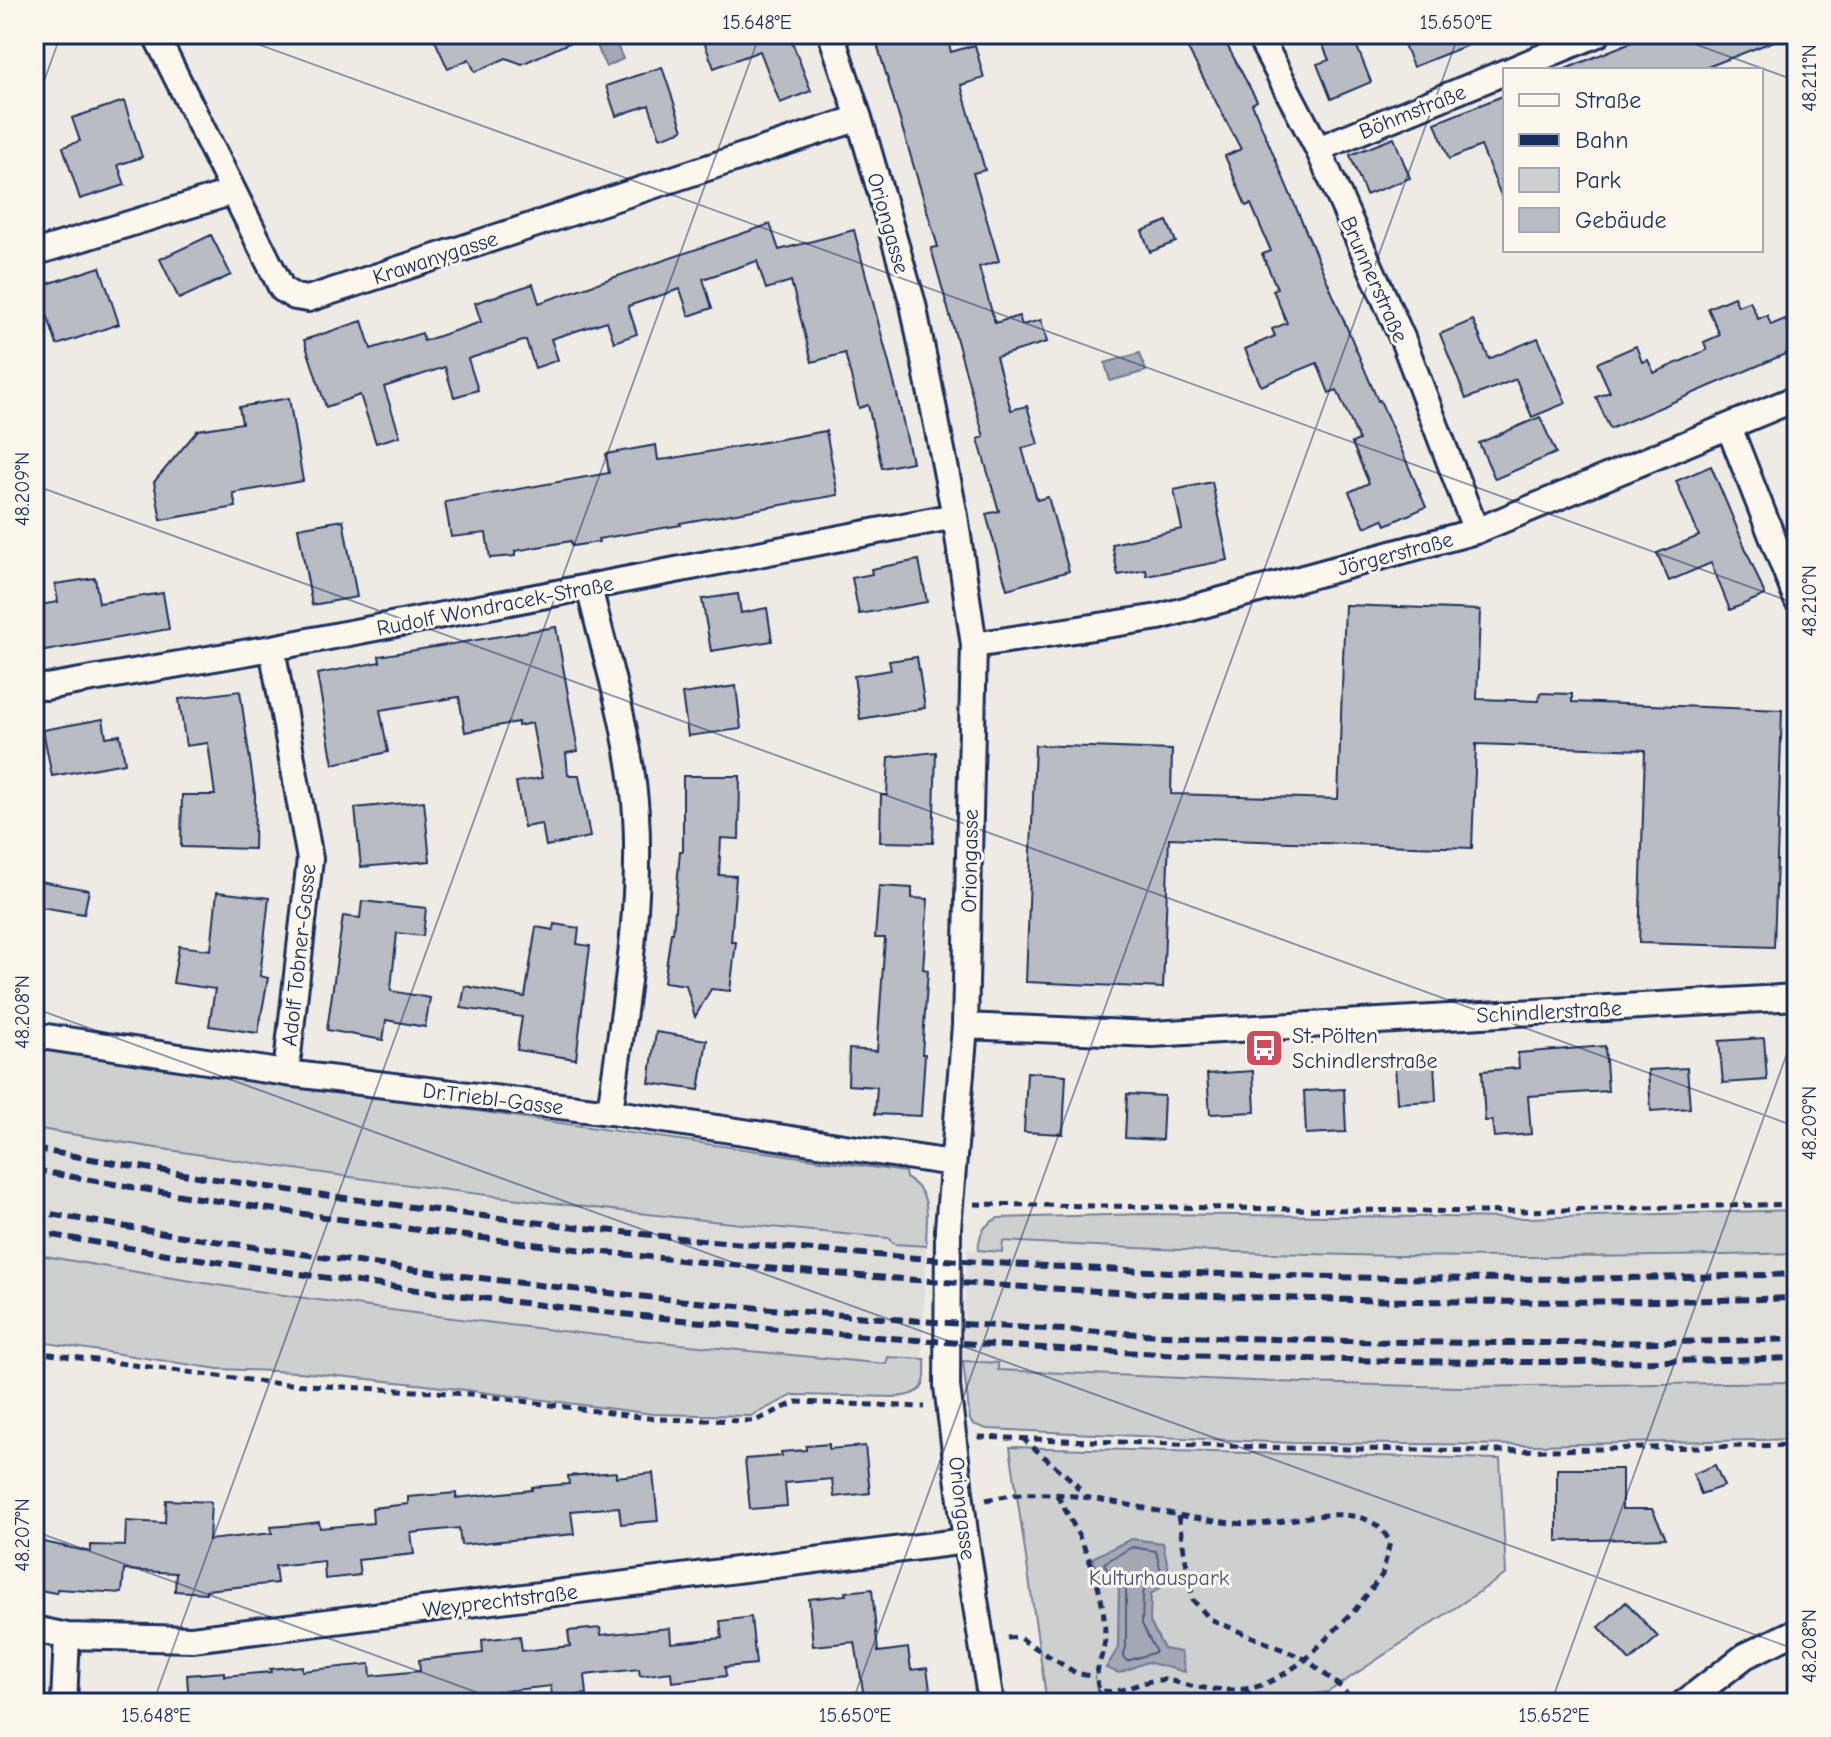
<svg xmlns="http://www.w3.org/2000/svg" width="1831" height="1737" viewBox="0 0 1831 1737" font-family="'Comic Neue',sans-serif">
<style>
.built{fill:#deddda}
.green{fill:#cecfcf;stroke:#747f96;stroke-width:2}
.water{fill:#a3a8b4;stroke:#6d7892;stroke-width:2}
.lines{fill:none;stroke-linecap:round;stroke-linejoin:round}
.shore{stroke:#515f80;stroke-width:2}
.building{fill:#b9bcc3;stroke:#1b2f5e;stroke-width:2}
.street-casing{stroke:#1b2f5e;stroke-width:30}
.path{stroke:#1b2f5e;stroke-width:5;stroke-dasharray:8 6;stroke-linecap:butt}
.street{stroke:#fbf7ec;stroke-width:24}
.rail{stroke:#1b2f5e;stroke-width:6;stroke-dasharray:12 6;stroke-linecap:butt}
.ticks{fill:none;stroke:#1b2f5e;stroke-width:2;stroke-opacity:0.45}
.labels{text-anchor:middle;stroke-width:6;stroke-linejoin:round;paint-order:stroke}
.street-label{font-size:22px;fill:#1b2f5e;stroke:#fbf7ec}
.poi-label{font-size:22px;fill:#1b2f5e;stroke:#fbf7ec;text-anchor:start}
.park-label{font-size:22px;fill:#48577a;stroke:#fbf7ec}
.neatline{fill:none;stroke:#1b2f5e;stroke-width:3}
.ticks-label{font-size:20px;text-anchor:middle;fill:#1b2f5e}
</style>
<rect width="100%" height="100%" fill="#eeebe4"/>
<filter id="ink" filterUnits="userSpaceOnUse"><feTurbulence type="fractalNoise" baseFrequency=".0125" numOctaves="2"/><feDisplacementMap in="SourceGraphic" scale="16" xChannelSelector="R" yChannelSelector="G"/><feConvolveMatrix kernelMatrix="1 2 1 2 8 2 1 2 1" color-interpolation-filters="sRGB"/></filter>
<g filter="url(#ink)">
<path class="built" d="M34,1128L215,1159L474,1195L888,1238L895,1244L926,1246L922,1359L888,1357L887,1364L564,1332L290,1296L34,1254Z
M1003,1241L1345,1256H1705L1797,1253V1382L1459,1387L1301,1383L998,1370L997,1363L963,1361L967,1249L1002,1252Z"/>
<path class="green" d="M34,1048L905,1172L906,1178C934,1193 926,1218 926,1246L894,1244L888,1238C602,1213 317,1176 34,1128Z
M1797,1210V1253C1532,1261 1268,1257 1003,1241L1002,1252L978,1250C980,1233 982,1226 998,1218L1146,1214L1526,1218Z
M34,1254C316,1306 601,1338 886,1364L888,1357L925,1359C926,1387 925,1394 896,1397L793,1395L751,1416L653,1414L426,1385L299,1372L218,1369L34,1341Z
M963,1361L998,1363V1370L1301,1383L1459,1387L1797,1382V1439L1534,1445L1293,1443L987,1429L973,1424L970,1420Z
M1010,1447L1500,1459L1506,1574L1328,1692L1249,1703H1047Z"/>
<path class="water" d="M592,34H612L623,59L606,67Z
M1140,353L1146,371L1110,381L1105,363Z
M1131,1539L1163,1543L1171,1581L1151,1594L1150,1622L1164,1649L1181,1652L1185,1672L1147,1662L1119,1673L1106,1668L1118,1648L1119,1579L1103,1582L1092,1558Z"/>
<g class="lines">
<path class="shore" d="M1132,1547L1156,1551L1162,1575L1145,1588L1143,1594L1142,1624L1156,1652L1127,1661L1123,1657L1126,1647V1579L1120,1572H1108L1104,1563Z"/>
</g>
<path class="building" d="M432,34H589L522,64L506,58L475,72L469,59L448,69Z
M701,34H798L799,36L791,39L811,91L780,103L760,51L714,68Z
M874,34H918L920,42L946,34L951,52L975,45L984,78L961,85L985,170L973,173L999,261L979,267L995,323L1019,316L1022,325L1041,320L1047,342L996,357L1011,410L1027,406L1038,444L1022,448L1037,500L1048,497L1069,571L1007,589L986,514L999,511L978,439L984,437L931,248L938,247Z
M1180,34H1221L1257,101L1252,104L1378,401L1380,400L1426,507L1386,525L1383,519L1365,527L1349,492L1369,483L1352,443L1359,440L1337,390L1329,393L1317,363L1261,386L1245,349L1275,336L1272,329L1287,323L1273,290L1277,288L1262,254L1271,251L1251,204L1246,206L1225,156L1241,149Z
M1318,34H1352L1371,82L1331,99L1317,64L1329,60Z
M1400,34H1493V35L1413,67Z
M1651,34H1786L1787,36L1700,70H1563Z
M662,67L683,130L660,138L649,105L616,116L606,86Z
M1505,95V202L1504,203L1481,146L1449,159L1435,123Z
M124,101L142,157L118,165L125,185L80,199L63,147L80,141L72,118Z
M1394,138L1410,178L1366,195L1350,155Z
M1167,221L1176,242L1150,252L1142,231Z
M770,224L779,250L854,230L896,390L912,462L882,468L868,405L859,408L845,353L812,362L791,281L766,289L757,261L703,279L712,308L689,316L680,289L628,306L637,334L614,342L607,321L551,339L558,360L535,368L526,340L468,359L478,390L454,397L445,367L384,387L400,436L376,443L360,395L326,407L304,340L362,321L371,349L422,333L424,341L481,322L475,303L533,284L539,303Z
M211,235L231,275L179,299L160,259Z
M100,267L119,324L57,345L38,287Z
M1734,297L1738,306L1750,301L1758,319L1767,315L1771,325L1785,319L1797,349L1610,429L1596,397L1610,392L1597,363L1636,346L1642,362L1648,360L1654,373L1707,350L1704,342L1720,335L1708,308Z
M1473,320L1489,359L1538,338L1566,403L1532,417L1516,379L1466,399L1440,334Z
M289,398L303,481L233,493L236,507L161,520L154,482L198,430L242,423L239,407Z
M1540,417L1556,453L1495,479L1479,443Z
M826,431L838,495L680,523L681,525L598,539L599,542L572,546L571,541L515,551V556L490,558L486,533L451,537L445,502L609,473L606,454L656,445L658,460L668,459Z
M1711,466L1765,595L1730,610L1711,563L1669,581L1657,553L1699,536L1676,481Z
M1212,482L1228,560L1147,576L1146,570L1118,575L1112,544L1182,529L1174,490Z
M343,520L357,597L312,605L298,528Z
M919,560L927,602L859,614L852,578L872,574L871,569Z
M95,578L99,603L163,593L169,629L39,652L34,606L58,602L55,584Z
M738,594L741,613L767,608L772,641L711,651L702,599Z
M1345,605L1480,610L1477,699L1539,701L1540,693L1572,694V702L1782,710L1774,947L1639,943L1645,750L1476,744L1472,848L1169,838L1163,988L1026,982L1035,745L1172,750L1171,794L1338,799Z
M556,627L578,751L566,753L568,775H579L590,837L546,846L542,824L524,827L516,782L542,778L532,723L518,726V722L465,732L459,697L380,710L388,752L333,764L317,674L380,662L379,656Z
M917,657L925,708L860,719L854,676L891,670L889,661Z
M736,686L741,729L688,736L682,694Z
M240,691L255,795L254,849L181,847L182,795H215L208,743L186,746L179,699Z
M103,719L106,737L120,735L125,763L52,776L43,730Z
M936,752L933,843L880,842L881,795H887L889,757Z
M683,776H740L739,839L721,838L719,875L736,876L731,942H736L730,991L711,989L695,1017L686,985L664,982L671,933H673L680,851H683Z
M424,801L430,861L361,867L355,808Z
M34,880L89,890L84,914L34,906Z
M879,886L912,888V898L928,899L923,969L928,970L922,1054H925L921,1116L875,1114L877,1087L848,1085L849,1049L877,1051L885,938H875Z
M217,892L269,898L260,976L268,978L258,1033L209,1026L215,989L173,983L179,946L211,950Z
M362,901L426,908L423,936L397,933L391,988V991L430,998L425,1027L386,1020L383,1040L327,1030L343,916L360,918Z
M554,924L579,928L577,944L590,946L576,1059L517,1050L522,1017L461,1008L465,986L525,997L536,927L553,930Z
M656,1032L707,1040L699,1090L649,1083Z
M1764,1038L1767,1080L1723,1083L1719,1041Z
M1605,1046L1608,1091L1528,1096L1531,1134L1494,1137L1492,1121H1485L1482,1071L1519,1068L1518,1053Z
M1434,1061L1436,1101L1397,1103L1395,1064Z
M1687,1068L1690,1108L1651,1111L1648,1070Z
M1253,1071L1255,1112L1210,1114L1207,1074Z
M1027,1072L1066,1075L1063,1134L1024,1132Z
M1344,1089L1346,1132L1306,1134L1304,1091Z
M1127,1094L1164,1096L1162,1140L1125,1138Z
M829,1444V1449L865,1446L870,1493L834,1497L832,1479L785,1483L787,1506L750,1509L745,1459L782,1456L781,1452L806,1450V1446Z
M1715,1465L1724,1486L1701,1494L1693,1474Z
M1557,1469H1622V1509H1652L1666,1538L1557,1541Z
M616,1472V1477L653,1473L658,1521L621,1524L619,1507L571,1511L574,1534L461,1545L459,1528L411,1533L414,1554L358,1560L360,1575L325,1579L324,1561L275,1566L277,1583L206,1590V1593L175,1591L176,1573L124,1570L122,1593L57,1589L56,1593L34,1589V1540L91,1552V1545L125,1546L126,1521L165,1523L166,1500L211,1502L209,1540L272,1533L271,1527L295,1525L319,1522L320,1528L373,1523L372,1508L408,1504V1497L456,1493V1498L532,1490V1487L569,1484L568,1476Z
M872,1589L878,1652L908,1648L911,1670L927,1668L932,1703H865L855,1642L813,1646L809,1599L846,1595L845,1592Z
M1626,1602L1658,1637L1630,1661L1599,1627Z
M751,1617L756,1664L725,1667L726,1676L672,1682L671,1672L640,1676L639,1669L585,1675L587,1694L552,1698L551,1686L456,1696L457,1703H189L187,1675L224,1672V1676L271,1672L270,1669L302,1666V1671L370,1664L371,1676L420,1671L419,1660L483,1653L482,1640L520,1636L522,1651L570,1646L568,1631L600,1628L601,1635L670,1628L671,1643L722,1638L720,1621Z"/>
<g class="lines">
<g class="street-casing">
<path id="street" d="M155,34L282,289L295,297L308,299L859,118
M831,34L859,118L913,304L955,516L974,645L965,1026L948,1228L947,1386L966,1541L991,1703
M1258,34L1318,149L1403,340L1476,531
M1511,70L1598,34
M1318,149L1505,72
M34,253L233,192
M1729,427L1797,600
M589,587C607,662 631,738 636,814C642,914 623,1013 610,1112
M974,645L1159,617L1476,531L1797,398
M272,648L310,859L286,1073
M34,686L46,687L272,648L955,516
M965,1026L1152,1034L1797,997
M34,1035L286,1073L610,1112L952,1163
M34,1629L67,1636L192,1639L966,1541
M64,1703L67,1636
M1684,1703L1745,1656L1797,1631"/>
</g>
<path class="path" d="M974,1204L1482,1212L1797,1204
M34,1352L272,1383L470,1394L655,1419L755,1421L796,1402L925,1407
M978,1437L1284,1448L1498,1451L1797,1445
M1022,1438L1074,1482L1078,1487L1070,1496
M1057,1495C1082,1539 1105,1584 1105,1636C1105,1657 1092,1668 1099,1690C1121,1696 1137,1681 1159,1680C1171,1679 1184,1685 1196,1687C1249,1694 1263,1690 1306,1659
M986,1500C998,1498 1011,1494 1023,1494C1099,1490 1173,1521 1248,1524C1285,1525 1321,1509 1358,1517C1375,1521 1382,1528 1390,1542L1382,1575L1355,1610L1306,1659L1342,1688L1355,1703
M1178,1516L1193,1600L1210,1619L1305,1659
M1007,1638L1018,1637L1076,1673L1095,1677
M1246,1690L1256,1703
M1089,1703L1099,1690"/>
<use href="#street" class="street"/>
<path class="rail" d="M34,1149C619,1252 1203,1294 1797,1274
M34,1170C615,1275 1207,1315 1797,1298
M34,1211C616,1314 1207,1357 1797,1339
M34,1232C617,1333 1206,1376 1797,1358"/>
</g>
</g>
<path class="ticks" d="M230,34L1797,604M1667,34L1797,81M34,109L61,34M34,485L1797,1127M34,1008L1797,1650M34,1531L506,1703M153,1703L760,34M852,1703L1459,34M1551,1703L1797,1026"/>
<defs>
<g id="bus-square" transform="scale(2)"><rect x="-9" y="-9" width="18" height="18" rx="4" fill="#d1495b" stroke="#fbf7ec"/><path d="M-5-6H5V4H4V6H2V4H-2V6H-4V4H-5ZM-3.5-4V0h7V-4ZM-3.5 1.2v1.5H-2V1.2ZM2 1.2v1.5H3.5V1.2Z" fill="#fff"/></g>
</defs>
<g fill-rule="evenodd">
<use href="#bus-square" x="1264" y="1048"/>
</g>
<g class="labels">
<g class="street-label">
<text transform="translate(1412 111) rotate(-22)" y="8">Böhmstraße</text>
<text transform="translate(889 223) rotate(74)" y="8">Oriongasse</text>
<text transform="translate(435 257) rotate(-18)" y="8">Krawanygasse</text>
<text transform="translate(1375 279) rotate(66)" y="8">Brunnerstraße</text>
<text transform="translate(1395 553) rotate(-15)" y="8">Jörgerstraße</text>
<text transform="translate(495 605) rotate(-11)" y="8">Rudolf Wondracek-Straße</text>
<text transform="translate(969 861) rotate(-89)" y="8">Oriongasse</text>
<text transform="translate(298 955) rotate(-84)" y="8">Adolf Tobner-Gasse</text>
<text transform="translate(1549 1011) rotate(-3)" y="8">Schindlerstraße</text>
<text transform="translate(493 1098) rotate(7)" y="8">Dr.Triebl-Gasse</text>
<text transform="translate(963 1508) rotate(83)" y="8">Oriongasse</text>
<text transform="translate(500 1600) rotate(-7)" y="8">Weyprechtstraße</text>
</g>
<g class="poi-label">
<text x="1292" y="1043">St. Pölten<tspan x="1292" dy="25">Schindlerstraße</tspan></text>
</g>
<g class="park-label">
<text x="1159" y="1585">Kulturhauspark</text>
</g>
</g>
<rect width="1831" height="1737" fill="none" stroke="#fbf7ec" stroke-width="88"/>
<rect x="1503" y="68" width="260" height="184" fill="#fbf7ec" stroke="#a1a7b3" stroke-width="2"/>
<rect x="1519" y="94" width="40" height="12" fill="#fbf7ec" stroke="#a1a7b3" stroke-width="2"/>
<text x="1575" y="108" font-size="24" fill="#1b2f5e">Straße</text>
<rect x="1519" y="134" width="40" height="12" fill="#1b2f5e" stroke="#a1a7b3" stroke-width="2"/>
<text x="1575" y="148" font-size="24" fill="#1b2f5e">Bahn</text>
<rect x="1519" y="168" width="40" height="24" fill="#cecfcf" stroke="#a1a7b3" stroke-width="2"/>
<text x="1575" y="188" font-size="24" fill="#1b2f5e">Park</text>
<rect x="1519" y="208" width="40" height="24" fill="#b9bcc3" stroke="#a1a7b3" stroke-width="2"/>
<text x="1575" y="228" font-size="24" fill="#1b2f5e">Gebäude</text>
<rect x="44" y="44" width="1743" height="1649" class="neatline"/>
<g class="ticks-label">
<text x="757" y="29">15.648°E</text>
<text x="1456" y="29">15.650°E</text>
<text transform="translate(1809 78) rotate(-90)" y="7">48.211°N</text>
<text transform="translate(22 489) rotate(-90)" y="7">48.209°N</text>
<text transform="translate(1809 601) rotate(-90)" y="7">48.210°N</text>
<text transform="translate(22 1012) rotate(-90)" y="7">48.208°N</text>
<text transform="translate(1809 1123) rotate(-90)" y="7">48.209°N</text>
<text transform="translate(22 1535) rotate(-90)" y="7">48.207°N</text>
<text transform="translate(1809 1646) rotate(-90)" y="7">48.208°N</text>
<text x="156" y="1722">15.648°E</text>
<text x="855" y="1722">15.650°E</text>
<text x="1554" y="1722">15.652°E</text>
</g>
</svg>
